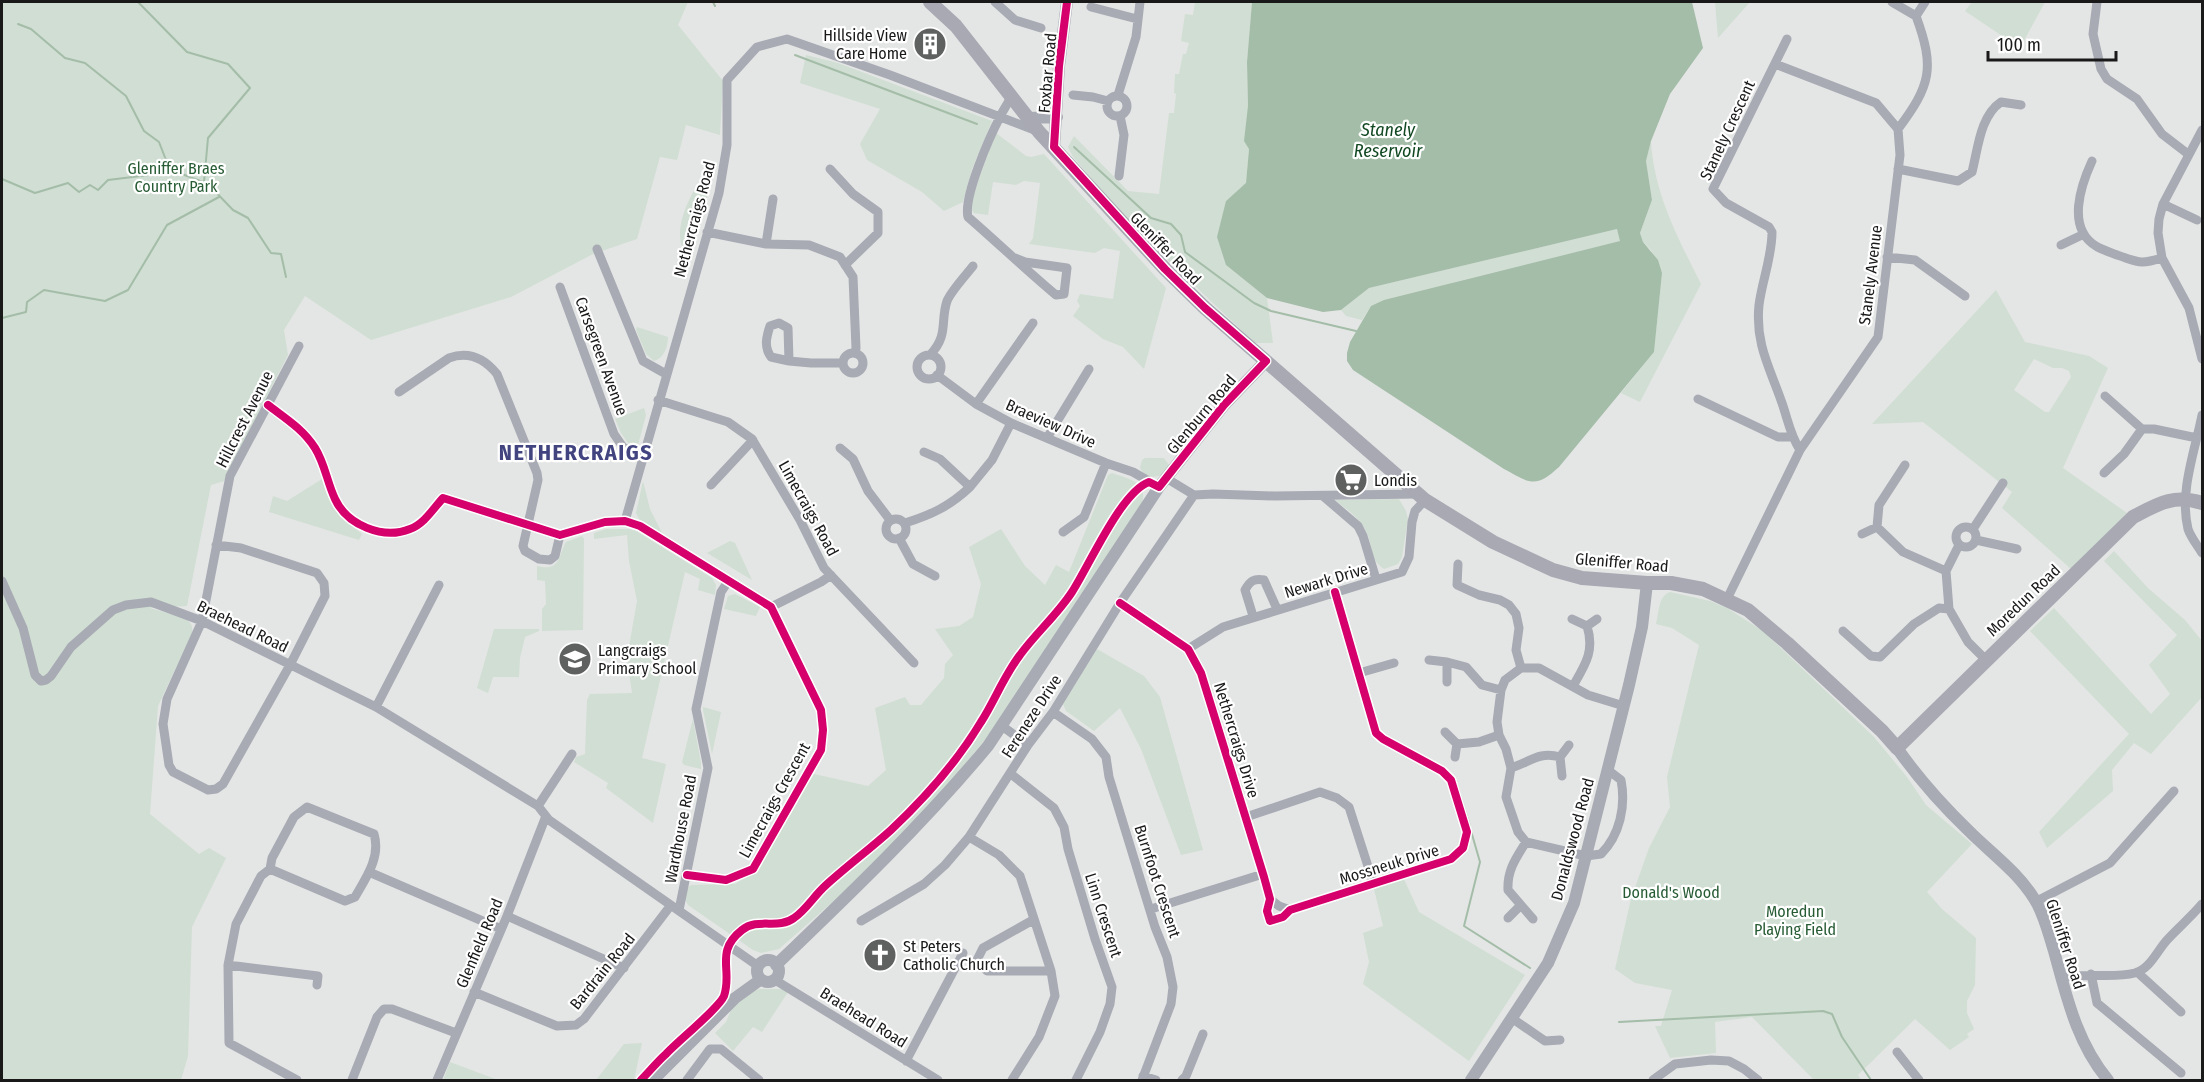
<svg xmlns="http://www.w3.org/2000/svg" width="2204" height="1082" viewBox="0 0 2204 1082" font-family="'Fira Sans Condensed',sans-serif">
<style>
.green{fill:#d1ded3;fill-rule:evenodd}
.water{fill:#a4bda8}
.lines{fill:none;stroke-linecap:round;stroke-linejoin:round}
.stream{stroke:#a4bda8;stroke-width:2}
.minor{stroke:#a8aab4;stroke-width:9}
.tertiary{stroke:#a8aab4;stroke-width:12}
.secondary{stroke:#a8a9b3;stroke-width:14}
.cycleway-casing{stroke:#fff;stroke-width:11}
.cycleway{stroke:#d6006c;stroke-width:8}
.labels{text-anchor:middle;stroke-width:4.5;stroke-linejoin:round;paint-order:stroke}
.poi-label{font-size:16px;fill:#181918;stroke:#fff;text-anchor:start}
.street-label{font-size:16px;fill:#181918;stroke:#fff}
.park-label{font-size:16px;fill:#275b34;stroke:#fff}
.water-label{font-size:18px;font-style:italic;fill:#114822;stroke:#fff}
.district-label{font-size:22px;font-weight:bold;letter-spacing:1.5px;fill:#424480;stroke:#fff}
</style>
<rect width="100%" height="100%" fill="#e4e6e5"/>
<path class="green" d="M2,2H688L678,25L723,81L720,135L686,125L677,160L660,157L637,239L593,254L511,297L371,340L305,296L284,330L288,355L224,481L211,485L187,606L150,608L185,618C192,623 193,627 192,634L158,706L150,814L199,854L209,848L226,858L192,927L188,1056L181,1080H2Z
M1195,2H1252L1247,62L1249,149L1246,184L1226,201V265L1267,298L1273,343H1255L1132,226L1073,157L1068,147L1074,136L1128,191L1159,194L1169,113H1174L1176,94L1174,93L1175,74H1179L1183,54H1186L1189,43L1181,41L1185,14L1193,15Z
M1715,2H1750L1718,38Z
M1972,2H2045L2020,48L1965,11Z
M806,55L838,63L992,121L972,169L963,202L944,211L922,192L867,160L860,144L880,109L800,83Z
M996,133L1026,156L1031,157L1044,154L1166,288L1144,369L1123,347L1103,339L1073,316L1080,306L1077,301L1080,294L1113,299L1120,251L1104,248L1095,253L1029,244L1033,238L1040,183L1024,181L1016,185L993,182L988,215L974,213L970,208L974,192Z
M1651,141C1654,194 1678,238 1701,284L1640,402L1621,393L1654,352L1662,273L1651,250L1643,242L1640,233L1652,200L1646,161Z
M707,183L710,185L692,254L687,255C671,238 686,202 697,186L700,184Z
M1617,229L1621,241L1463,280L1371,306L1362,320L1346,316L1341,310L1369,288Z
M1996,290L2025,342L2089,356L2108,368L2063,468L2127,513L2071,569L2002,508L2012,492L1923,422L1872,424ZM2034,359L2053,368H2062L2069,371L2071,377L2049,412H2045L2014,390Z
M637,327L668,337C668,347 664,358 654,361L646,354L636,330Z
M644,408L646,415L638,445L634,447L630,446L621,433L615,419Z
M1145,458H1164L1169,465L1163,474C1155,479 1144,477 1140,468L1142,460Z
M1112,473C1129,479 1148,482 1142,503L989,735L927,810L837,898L779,949L761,953L753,950L688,905L684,898L686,889L691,885L735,884L745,878L752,871L814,774L868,786L886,770L875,708L905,697L910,705H921L944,678L945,664L953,655L935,629L959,626L973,617L981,584L969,547L1001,529L1025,566L1045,585L1056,565L1069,572L1108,475Z
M322,479C329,507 340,517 362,534L359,540L269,512L273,496L287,501Z
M643,481L650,509L662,533L639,519L636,513Z
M1399,499L1406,511L1408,519L1402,557L1398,564L1384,569C1368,558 1374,547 1366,531C1360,518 1346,509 1335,500Z
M606,529H629L636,531L712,578L716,585L715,595L698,590L700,579L685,572L642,758L666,764L653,823L606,788L608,783L574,762L576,757L585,754L587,700L590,694L632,693L627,658L637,601L629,561L627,535L594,539V533Z
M582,536L584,539L583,630L542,631V609L546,604L545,581L537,580V566C560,572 558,557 566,542Z
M730,541L735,543L752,580L707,553Z
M2114,551L2148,588L2185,620L2202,641V697L2151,754L2134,743L2112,770L2113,791L2047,848L2039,832L2129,734L2030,631L2054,608L2151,714L2170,694L2149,665L2177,635L2104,561Z
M1670,592L1710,601L1727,608L1763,631L1874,737L1907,777L1926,805L1972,844L1927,892L1942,909L1976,938L1975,985L1967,1001V1013L1974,1029L1967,1034L1969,1037L1950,1050L1915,1019L1858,1075L1861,1080H1814L1752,1017L1715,1022L1716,1053L1670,1058L1655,1026H1661L1672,990L1635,983L1615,969L1631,899L1649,848L1670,807L1667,777L1699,645L1672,628L1656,624C1659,613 1658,596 1670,592Z
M735,594L758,606L760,607L756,616L724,609L728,596Z
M494,629H539V631L525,637L520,658L519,677H493L488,693L477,688Z
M1097,649L1144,676L1160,697L1203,850L1181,855L1141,749L1120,708L1094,731L1066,711L1063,704Z
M703,707L721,712L712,754L703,710Z
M693,719L701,763V769L684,765L682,762Z
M1404,879L1419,912L1525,975L1469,1061L1363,984L1369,962L1363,933L1383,926L1374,889Z
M759,989H786L788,992L762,1032L753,1027L733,1051L715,1033L726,1022L734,1003L747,994Z
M642,1043L634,1080H596L624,1044Z
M450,1062L498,1080H443Z"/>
<path class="water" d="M1252,2H1692L1703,48L1670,94L1651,141L1646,161L1652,200L1640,233L1643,242L1658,260L1662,273L1654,352L1559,467C1535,489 1530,483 1504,469L1353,370L1347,361V353L1350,342L1371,306L1384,300L1620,241L1617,229L1369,288L1341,310L1323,312L1267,298L1226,265L1217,237L1226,201L1246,183L1249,149L1244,141L1248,106L1247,62Z"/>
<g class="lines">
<path class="stream" d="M138,2L187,52L228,64L250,88L208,138L204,182
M713,2L715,6
M18,24L31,29L65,58L85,63L126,96L144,131L159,142L171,173
M795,55L977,124
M1074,147L1151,218L1171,224L1181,235L1185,252L1254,303L1271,311L1356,331
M2,179L35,193L68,183L79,192L90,185L98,190L108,180L165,173L182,174L208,184L233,210L248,218L271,253L281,254L286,277
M2,318L26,312L27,302L44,290L105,301L128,290L167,225L219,197
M1457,785L1470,826
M1471,831L1480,862L1464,926L1530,968
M1619,1022L1823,1011L1832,1014L1842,1037L1871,1080"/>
<path class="minor" d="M995,2L1015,20L1041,28
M1892,2L1916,16
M2097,2L2093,34L2101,69L2107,79L2137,99L2162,134L2188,154
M1091,7L1137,19
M1787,39L1713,189L1726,203L1769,227L1772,232C1772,257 1762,281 1759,305C1755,344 1770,368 1782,403C1788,420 1790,435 1800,450
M1073,95L1093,97L1108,101
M1118,95L1136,37L1140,2
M1107 106a10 10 0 1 1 20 0a10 10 0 1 1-20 0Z
M1011,96C1008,104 1003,110 1000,117C990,136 963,197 968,217C998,243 1026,270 1056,295L1064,294L1067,268L1025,262L1015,258
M1898,129C1931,85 1935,68 1916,16L1925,2
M2202,130L2163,204L2159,219L2158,233L2162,258L2189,308L2202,359
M2092,161C2081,185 2066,228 2096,246C2102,250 2110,252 2117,255C2139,262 2139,265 2162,258
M830,169L853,194L878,212V233L845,265
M1898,169L1958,181L1972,172C1978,149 1980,116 2001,102L2021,105
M1119,176L1124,135L1120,116
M2163,204L2197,220
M707,232L766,244L809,245L840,257L853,277L856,348L855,353
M766,244L773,199
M2061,245L2084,234
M597,249L643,361L666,374
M1887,257L1915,260L1965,296
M560,287L614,434L623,447L643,456
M843 363a10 10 0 1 1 20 0a10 10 0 1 1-20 0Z
M930,355C949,335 940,322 947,301C951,291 966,275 973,266
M917 367a12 12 0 1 1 24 0a12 12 0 1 1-24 0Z
M789,361L771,357C764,347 766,338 770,326L779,323L788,328L789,361L811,363H843
M937,375L976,404L1011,423L1106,463L1133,472L1159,487
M399,392L449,358C468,351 484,358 497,374L537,473L538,480L523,546L525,551L539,559L550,560L555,556L560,535
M2105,396L2142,429
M1698,399L1778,437H1791
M658,400L728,422L752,439L800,520L824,568L914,663
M976,404L1033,323
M268,405C285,418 303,429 315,448C325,464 327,482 335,499C347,525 383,540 410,529C424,524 433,509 443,498L560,535L605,522L625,521L640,526L771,607L821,710L823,730L821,750L753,869L726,880L687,875
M2202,415C2195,451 2179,492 2188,529C2191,538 2198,546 2202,553
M1047,438L1089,369
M840,448L853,459L868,491L890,520
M924,452L940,459L970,487L992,460L1011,423
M1905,465L1879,505L1877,527L1903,552L1946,571L1949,609L1968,642L1986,660
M2104,473L2124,454L2142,429H2154L2197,438
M1166,478L1194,495
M711,485L753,440
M1323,496L1358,526L1363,536L1376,579
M886 529a10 10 0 1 1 20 0a10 10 0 1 1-20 0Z
M625,521L719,193L727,145V80L757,47L787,39L890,75L1037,131
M905,523C931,515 950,506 970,487
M1956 537a10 10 0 1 1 20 0a10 10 0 1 1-20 0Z
M1973,529L2003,483
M1063,532L1084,517L1106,463
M1862,534L1877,527
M899,538L913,564L935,576
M1976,540L2017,549
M216,545L241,548L317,573L324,583L325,596L290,665L223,784L216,789L208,790L173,772L169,765L163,724L167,699L202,621L230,476L299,346
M1458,564L1457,585L1479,595L1500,600L1509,605L1516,614L1519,628L1516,650L1521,668
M1946,571L1959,545
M2,581L23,628L35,675L41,681L46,680L51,676L71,647L113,610L126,605L151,602L202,621L376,707L538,806L549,820L758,966
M1727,599L1800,450L1878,337L1900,155L1898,129L1876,103L1775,64
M1120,603L1188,649L1201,673L1264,877L1270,899L1267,911L1270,921L1283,917L1290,910L1451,859L1463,848L1467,832L1451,780L1442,771L1383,739L1376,733L1335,592
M771,607L821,582L831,575
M1253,616L1245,590C1250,581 1254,578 1264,580L1277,609
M1572,619L1587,626C1595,651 1585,665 1573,686
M1587,626L1597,619
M1843,631L1871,656L1880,657L1914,624L1939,608L1949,609
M1188,649L1223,627L1402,572L1409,557L1412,522L1415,511L1425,500
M1429,660L1447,662L1466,667L1482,685L1501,690
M1447,662V682
M1359,673L1394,663
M376,707L439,585
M1053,712L1092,739L1106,757L1109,777L1155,927L1167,957L1173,987L1171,1004L1142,1080
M1002,726L1028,745
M1445,732L1457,744L1479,742L1499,735
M1455,757L1457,744
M1511,768C1530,762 1539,751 1560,757
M1608,770L1621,780C1626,806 1620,835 1601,854L1586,856L1526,842L1518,832L1506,797L1511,768L1506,749L1499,735L1497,722L1501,690L1505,680L1521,668H1539L1588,695L1624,706
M1011,774L1054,808L1064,827L1068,849L1095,939L1112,987L1110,1004L1100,1032L1076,1080
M1562,776L1560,757L1569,745
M538,806L572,754
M307,807L374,834C381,857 366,878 355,897L345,901L270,869L272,858L294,817Z
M1246,817L1320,792L1337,798L1349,807L1373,882
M969,837L999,855L1020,876L1051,971L1055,996L1039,1037L1012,1080
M1526,842C1516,858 1507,870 1508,890L1533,919
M270,869L261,876L236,924L228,965L229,1043L297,1080
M369,872L501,929
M1270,899L1279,906L1290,910
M2037,901L2110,863L2174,791
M1151,909L1263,874
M679,910L708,768L696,709L721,592L729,580
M507,916L624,968
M1508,918L1520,906
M1033,920L983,948L977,960L987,971H1051
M861,921L924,884L945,865L969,837L1028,745L1053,712L1120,603L1194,495L1213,494L1274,496L1419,494
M228,965L318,976L317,985
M2137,972L2181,1012
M2091,974L2097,1003L2181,1073
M2061,978C2086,972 2112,979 2135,973C2150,969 2157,951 2167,940C2178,928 2191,917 2202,904
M775,980L938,1080
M474,992L557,1026L576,1025L584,1019L671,905
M1513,1019L1545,1041L1560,1040
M1897,1052L1919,1080
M906,1061L963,953
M1143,1076L1156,1080
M352,1080L377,1017L384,1009H392L456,1033
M437,1080L507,916L546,816
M687,1080L710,1049H721L759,1080
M1182,1080L1186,1076L1203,1034
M1653,1080L1675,1064L1711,1060L1729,1061L1744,1069L1758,1080"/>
<path class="tertiary" d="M1028,118L1057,117
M1054,147L1059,66L1067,2
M1897,748C1918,778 1942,805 1969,831C1991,853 2018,872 2035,900C2044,914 2049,935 2054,951C2067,998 2077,1043 2108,1080
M757 971a11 11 0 1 1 22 0a11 11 0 1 1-22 0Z
M776,965C850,894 923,824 988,746L1159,487L1224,405L1266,361
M653,1080L735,998L760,980
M1471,1080L1548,963L1574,903L1629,685L1642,627L1647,583"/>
<path class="secondary" d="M930,2L956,26L1039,132L1165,269L1205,308L1425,500L1493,542L1553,570L1582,578L1647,583H1671L1703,589L1748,610L1787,643L1882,731L1897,748L2133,517C2158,504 2173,494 2202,503"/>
<g class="cycleway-casing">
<path id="cycleway" d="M268,405C285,418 303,429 315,448C325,464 327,482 335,499C347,525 383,540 410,529C424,524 433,509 443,498L560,535L605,522L625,521L640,526L771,607L821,710L823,730L821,750L753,869L726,880L687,875
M1120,603L1188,649L1201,673L1264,877L1270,899L1267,911L1270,921L1283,917L1290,910L1451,859L1463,848L1467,832L1451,780L1442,771L1383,739L1376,733L1335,592
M641,1080C649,1072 657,1062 666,1054C677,1042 719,1008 724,996C733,970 714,952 742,930C758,917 778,930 794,918C806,910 814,896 825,886C847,866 870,849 891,830C925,798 957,762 981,722C995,700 1004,676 1020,655C1036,633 1057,615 1072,592C1089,566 1121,492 1149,482L1159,487L1224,405L1266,361L1205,308L1165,269L1054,147L1059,66L1067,2"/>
</g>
<use href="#cycleway" class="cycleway"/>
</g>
<defs>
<g id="building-disc" transform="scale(1.725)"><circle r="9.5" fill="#5f6160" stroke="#fff"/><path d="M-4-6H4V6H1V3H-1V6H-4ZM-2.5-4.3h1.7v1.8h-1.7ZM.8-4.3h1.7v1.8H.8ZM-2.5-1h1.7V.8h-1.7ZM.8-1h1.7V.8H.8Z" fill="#fff"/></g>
<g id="supermarket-disc" transform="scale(1.725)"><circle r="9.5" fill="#5f6160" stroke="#fff"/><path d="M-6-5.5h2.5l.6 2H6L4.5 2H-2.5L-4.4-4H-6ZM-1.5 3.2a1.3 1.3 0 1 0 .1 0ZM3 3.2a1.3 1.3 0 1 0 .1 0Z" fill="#fff"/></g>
<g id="school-disc" transform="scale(1.725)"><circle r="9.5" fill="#5f6160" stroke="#fff"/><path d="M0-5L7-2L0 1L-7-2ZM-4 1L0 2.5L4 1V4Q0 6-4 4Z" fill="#fff"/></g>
<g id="church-disc" transform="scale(1.725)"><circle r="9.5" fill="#5f6160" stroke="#fff"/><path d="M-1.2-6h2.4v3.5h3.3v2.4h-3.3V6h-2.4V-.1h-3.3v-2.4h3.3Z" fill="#fff"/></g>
</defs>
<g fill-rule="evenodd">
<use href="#building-disc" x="930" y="44"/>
<use href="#supermarket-disc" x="1351" y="480"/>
<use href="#school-disc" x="575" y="659"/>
<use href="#church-disc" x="880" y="955"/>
</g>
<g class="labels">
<g class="poi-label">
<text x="907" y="41" text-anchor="end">Hillside View<tspan x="907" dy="18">Care Home</tspan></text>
<text x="1374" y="486">Londis</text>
<text x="598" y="656">Langcraigs<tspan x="598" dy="18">Primary School</tspan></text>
<text x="903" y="952">St Peters<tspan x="903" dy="18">Catholic Church</tspan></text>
</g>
<g class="street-label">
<text transform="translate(1047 73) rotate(-85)" y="6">Foxbar Road</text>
<text transform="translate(1727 130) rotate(-65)" y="6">Stanely Crescent</text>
<text transform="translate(694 219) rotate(-75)" y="6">Nethercraigs Road</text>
<text transform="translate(1166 248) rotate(46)" y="6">Gleniffer Road</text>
<text transform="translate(1870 275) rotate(-83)" y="6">Stanely Avenue</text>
<text transform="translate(602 356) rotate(70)" y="6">Carsegreen Avenue</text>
<text transform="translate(1201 414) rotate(-50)" y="6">Glenburn Road</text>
<text transform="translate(244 419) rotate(-63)" y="6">Hillcrest Avenue</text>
<text transform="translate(1051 423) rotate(24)" y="6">Braeview Drive</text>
<text transform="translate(809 508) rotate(61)" y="6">Limecraigs Road</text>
<text transform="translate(1622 562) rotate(5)" y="6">Gleniffer Road</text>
<text transform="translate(1326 580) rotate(-17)" y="6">Newark Drive</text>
<text transform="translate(2023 600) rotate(-44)" y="6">Moredun Road</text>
<text transform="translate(243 626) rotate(26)" y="6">Braehead Road</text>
<text transform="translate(1031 716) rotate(-57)" y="6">Fereneze Drive</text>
<text transform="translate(1237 740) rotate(73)" y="6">Nethercraigs Drive</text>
<text transform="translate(774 800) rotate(-61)" y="6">Limecraigs Crescent</text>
<text transform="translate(680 829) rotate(-79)" y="6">Wardhouse Road</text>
<text transform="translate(1572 839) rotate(-75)" y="6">Donaldswood Road</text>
<text transform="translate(1389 864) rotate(-17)" y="6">Mossneuk Drive</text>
<text transform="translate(1158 881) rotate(72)" y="6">Burnfoot Crescent</text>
<text transform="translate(1104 915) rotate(72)" y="6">Linn Crescent</text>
<text transform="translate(479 943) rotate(-67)" y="6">Glenfield Road</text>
<text transform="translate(2066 944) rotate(72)" y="6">Gleniffer Road</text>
<text transform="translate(602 971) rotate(-51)" y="6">Bardrain Road</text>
<text transform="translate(864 1017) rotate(32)" y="6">Braehead Road</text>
</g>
<g class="park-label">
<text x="176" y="174">Gleniffer Braes<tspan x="176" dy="18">Country Park</tspan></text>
<text x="1671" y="898">Donald's Wood</text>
<text x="1795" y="917">Moredun<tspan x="1795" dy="18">Playing Field</tspan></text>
</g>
<g class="water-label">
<text x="1388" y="136">Stanely<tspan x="1388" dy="21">Reservoir</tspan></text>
</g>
<g class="district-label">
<text x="576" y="460">NETHERCRAIGS</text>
</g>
</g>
<rect width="2204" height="1082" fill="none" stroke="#181918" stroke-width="6"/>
<path d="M1988 51v9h128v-9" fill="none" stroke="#181918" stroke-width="3"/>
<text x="1997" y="51" font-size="18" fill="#181918" stroke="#ffffff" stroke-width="4.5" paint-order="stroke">100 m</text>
</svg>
